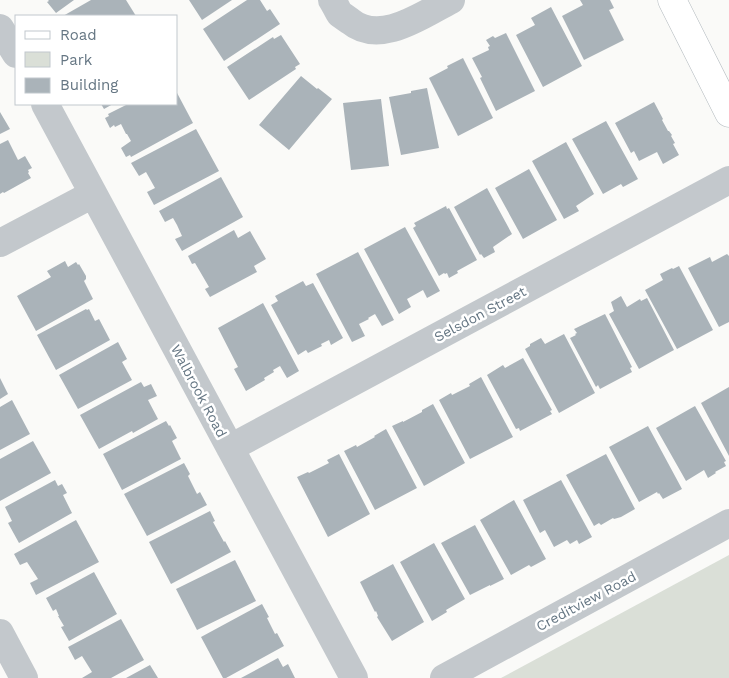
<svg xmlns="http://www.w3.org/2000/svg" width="729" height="678" viewBox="0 0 729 678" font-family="'Work Sans',sans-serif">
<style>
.green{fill:#dadfd7}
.building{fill:#aab3b9}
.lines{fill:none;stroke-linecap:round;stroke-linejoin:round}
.secondary-casing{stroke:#b3babf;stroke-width:29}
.street{stroke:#c3c8cc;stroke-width:28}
.secondary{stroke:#fff;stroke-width:28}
.labels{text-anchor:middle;stroke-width:5;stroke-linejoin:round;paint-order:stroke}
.street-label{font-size:14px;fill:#657683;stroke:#fff}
</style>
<rect width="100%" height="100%" fill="#fafaf8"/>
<path class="green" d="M729,555V678H501Z"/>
<path class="building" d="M48,0H74L56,13L47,2L49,1Z
M91,0H126L136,16H63Z
M189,0H232L202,20Z
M247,0H260L267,11L270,9L280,24L224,61L203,29Z
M580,0H610L614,8L609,10L624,40L584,60L562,16L583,5Z
M551,7L582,66L543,87L516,35L535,25L531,18Z
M506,33L535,91L496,111L480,78L482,77L472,58L489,50L488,47L490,46L486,40L493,36L495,38Z
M281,35L300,64L295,67L296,69L249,100L227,67L273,37L274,39Z
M463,58L493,118L458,136L429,78L448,68L447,66Z
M301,76L317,89L318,88L332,99L289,150L259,125Z
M427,88L439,148L401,155L389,97L411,93V91Z
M176,91L193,123L131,157L130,155L126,157L121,148L131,141L127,134H126L121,124L115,127L114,125L110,128L105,118L109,116L108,114L128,104H176Z
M381,99L389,166L351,170L343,103Z
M654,102L663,119L662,120L668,131H669L672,135L671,136L675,143L673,144L679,155L663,164L657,152L639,161L634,151L631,153L615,123Z
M101,104H113L104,109Z
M0,112L10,129L0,134Z
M606,121L638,179L623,187L621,184L603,194L572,139Z
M196,129L219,171L154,205L147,192L155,188L146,172L139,176L131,163Z
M8,140L18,160L25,156L32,168L28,170L29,172L28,173L31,178L4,193L3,192L0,194V144Z
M566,142L594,194L576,206L579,211L564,219L532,161Z
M529,169L557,220L523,239L495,188Z
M221,177L243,217L182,251L175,239L182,236L177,225L173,218L165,222L159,211Z
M487,188L512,234L493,247L495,252L484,258L481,254L480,255L454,207Z
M446,206L447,209L449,208L477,260L457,271L458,273L449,278L447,273L445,274L444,273L439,276L413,228L416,226L414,223Z
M405,227L440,291L427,298L423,290L407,299L411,307L399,314L364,249Z
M234,230L238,238L250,231L266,259L254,266L257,272L210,297L205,289L209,287L195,263L192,264L188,256Z
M358,252L394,320L382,326L375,314L368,318L369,319L359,324L365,336L352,342L316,274Z
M727,254L729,256V322L719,327L688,268L710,257L712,262Z
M65,261L68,267L76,262L78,265L79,264L86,276V279L84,281L93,299L36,331L17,296L51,277L47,271Z
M679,266L713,330L677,349L645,290L663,280L660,274L672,268L673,269Z
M303,281L306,286L313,283L343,338L331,345L329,340L321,344L322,346L308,353L306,350L298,355L271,305L278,301L275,296Z
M621,296L627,307L640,299L641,301L647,298L674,350L639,369L609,314L614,311L611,302Z
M263,303L299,371L287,378L280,366L273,370L274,372L264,378L265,380L246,391L234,369L238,367L218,328Z
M86,309L87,310L89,309L95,321L99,319L110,340L56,370L37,335Z
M605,314L632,367L630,368L632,372L600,389L598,385L596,387L570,338L576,335L575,334L577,333L574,329Z
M564,334L595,393L559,413L525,349L530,346V344L541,338L545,344Z
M118,342L127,359L122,362L132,380L78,409L59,375Z
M523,358L552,410L550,411L552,414L520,431L519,428L516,429L487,375L503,365L505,368Z
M481,377L513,437L470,459L439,400L451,393L452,395L470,386L469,384Z
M0,378L8,394L0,399Z
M141,382L144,387L151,384L157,396L148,400L158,419L133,433L132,431L99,449L80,415Z
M729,387V456L701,403Z
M12,400L30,434L0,450V407Z
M433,404L465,463L424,486L392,426L403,421V422L422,412V410Z
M695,406L726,461L724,462L726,466L715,472L716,473L708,478L704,470L686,481L656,428Z
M166,421L169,426L170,425L177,438L172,441L181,459L122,490L103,454Z
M648,426L682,489L663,499L659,493L658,494L657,492L639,502L609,447Z
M386,429L417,488L375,510L344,451L356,445L357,447L375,437L374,436Z
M33,441L51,473L0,501V459Z
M339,454L370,514L328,537L297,477L308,472L309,473L329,463L327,460Z
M606,454L635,509L621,517L614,519L613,518L601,525L599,523L594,526L566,475Z
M184,463L190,474L188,476L197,494L200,492L207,505L147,536L124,494Z
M55,480L58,486L62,484L67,493L63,495L72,513L19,543L8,523L12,521L5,507Z
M561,480L592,537L579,544L577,540L570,544L567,540L554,547L545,530L540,533L523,500Z
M514,500L546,559L531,567L529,565L511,575L480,520Z
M210,511L215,521L213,522L224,542L225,541L231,552L171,584L149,542Z
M76,520L99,562L36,595L30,583L38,579L27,562L20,565L14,554Z
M475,525L504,579L490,586V585L470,595L441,543Z
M434,543L465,599L446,610L447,612L432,621L400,562Z
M235,560L256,601L197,630L176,589Z
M393,564L424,622L392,641L377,617L378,616L376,611L375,612L360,582Z
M94,572L117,614L69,641L61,627L64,626L58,616H59L56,609L53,611L46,598Z
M262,604L269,617L267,618L275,634L277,633L284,646L226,678H223L201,637Z
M121,619L144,660L111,678H82L92,672L82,656L75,660L68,647Z
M278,658L283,667L288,664L295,678H241Z
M150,665L158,678H126Z"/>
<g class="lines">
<g class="secondary-casing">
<path id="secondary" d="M672,0L729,113"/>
</g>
<path class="street" d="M332,0C335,4 337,10 340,14C343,16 347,19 350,21C380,46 422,15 451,0
M0,28L16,54
M45,104L354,678
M0,243L93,194
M230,448L729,180
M0,633L24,678
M444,678L729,523"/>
<use href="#secondary" class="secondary"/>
</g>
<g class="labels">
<g class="street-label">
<text transform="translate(480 314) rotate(-28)" y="5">Selsdon Street</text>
<text transform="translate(199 391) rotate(62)" y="5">Walbrook Road</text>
<text transform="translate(586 601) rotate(-28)" y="5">Creditview Road</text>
</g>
</g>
<rect x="15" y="15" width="162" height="90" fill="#ffffff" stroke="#c1c8cd"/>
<rect x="25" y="31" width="25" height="8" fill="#ffffff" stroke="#c1c8cd"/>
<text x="60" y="40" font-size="15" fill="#657683">Road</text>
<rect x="25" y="52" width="25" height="15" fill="#dadfd7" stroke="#c1c8cd"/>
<text x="60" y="65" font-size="15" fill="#657683">Park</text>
<rect x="25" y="78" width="25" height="15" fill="#aab3b9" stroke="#c1c8cd"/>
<text x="60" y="90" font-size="15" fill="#657683">Building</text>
</svg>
